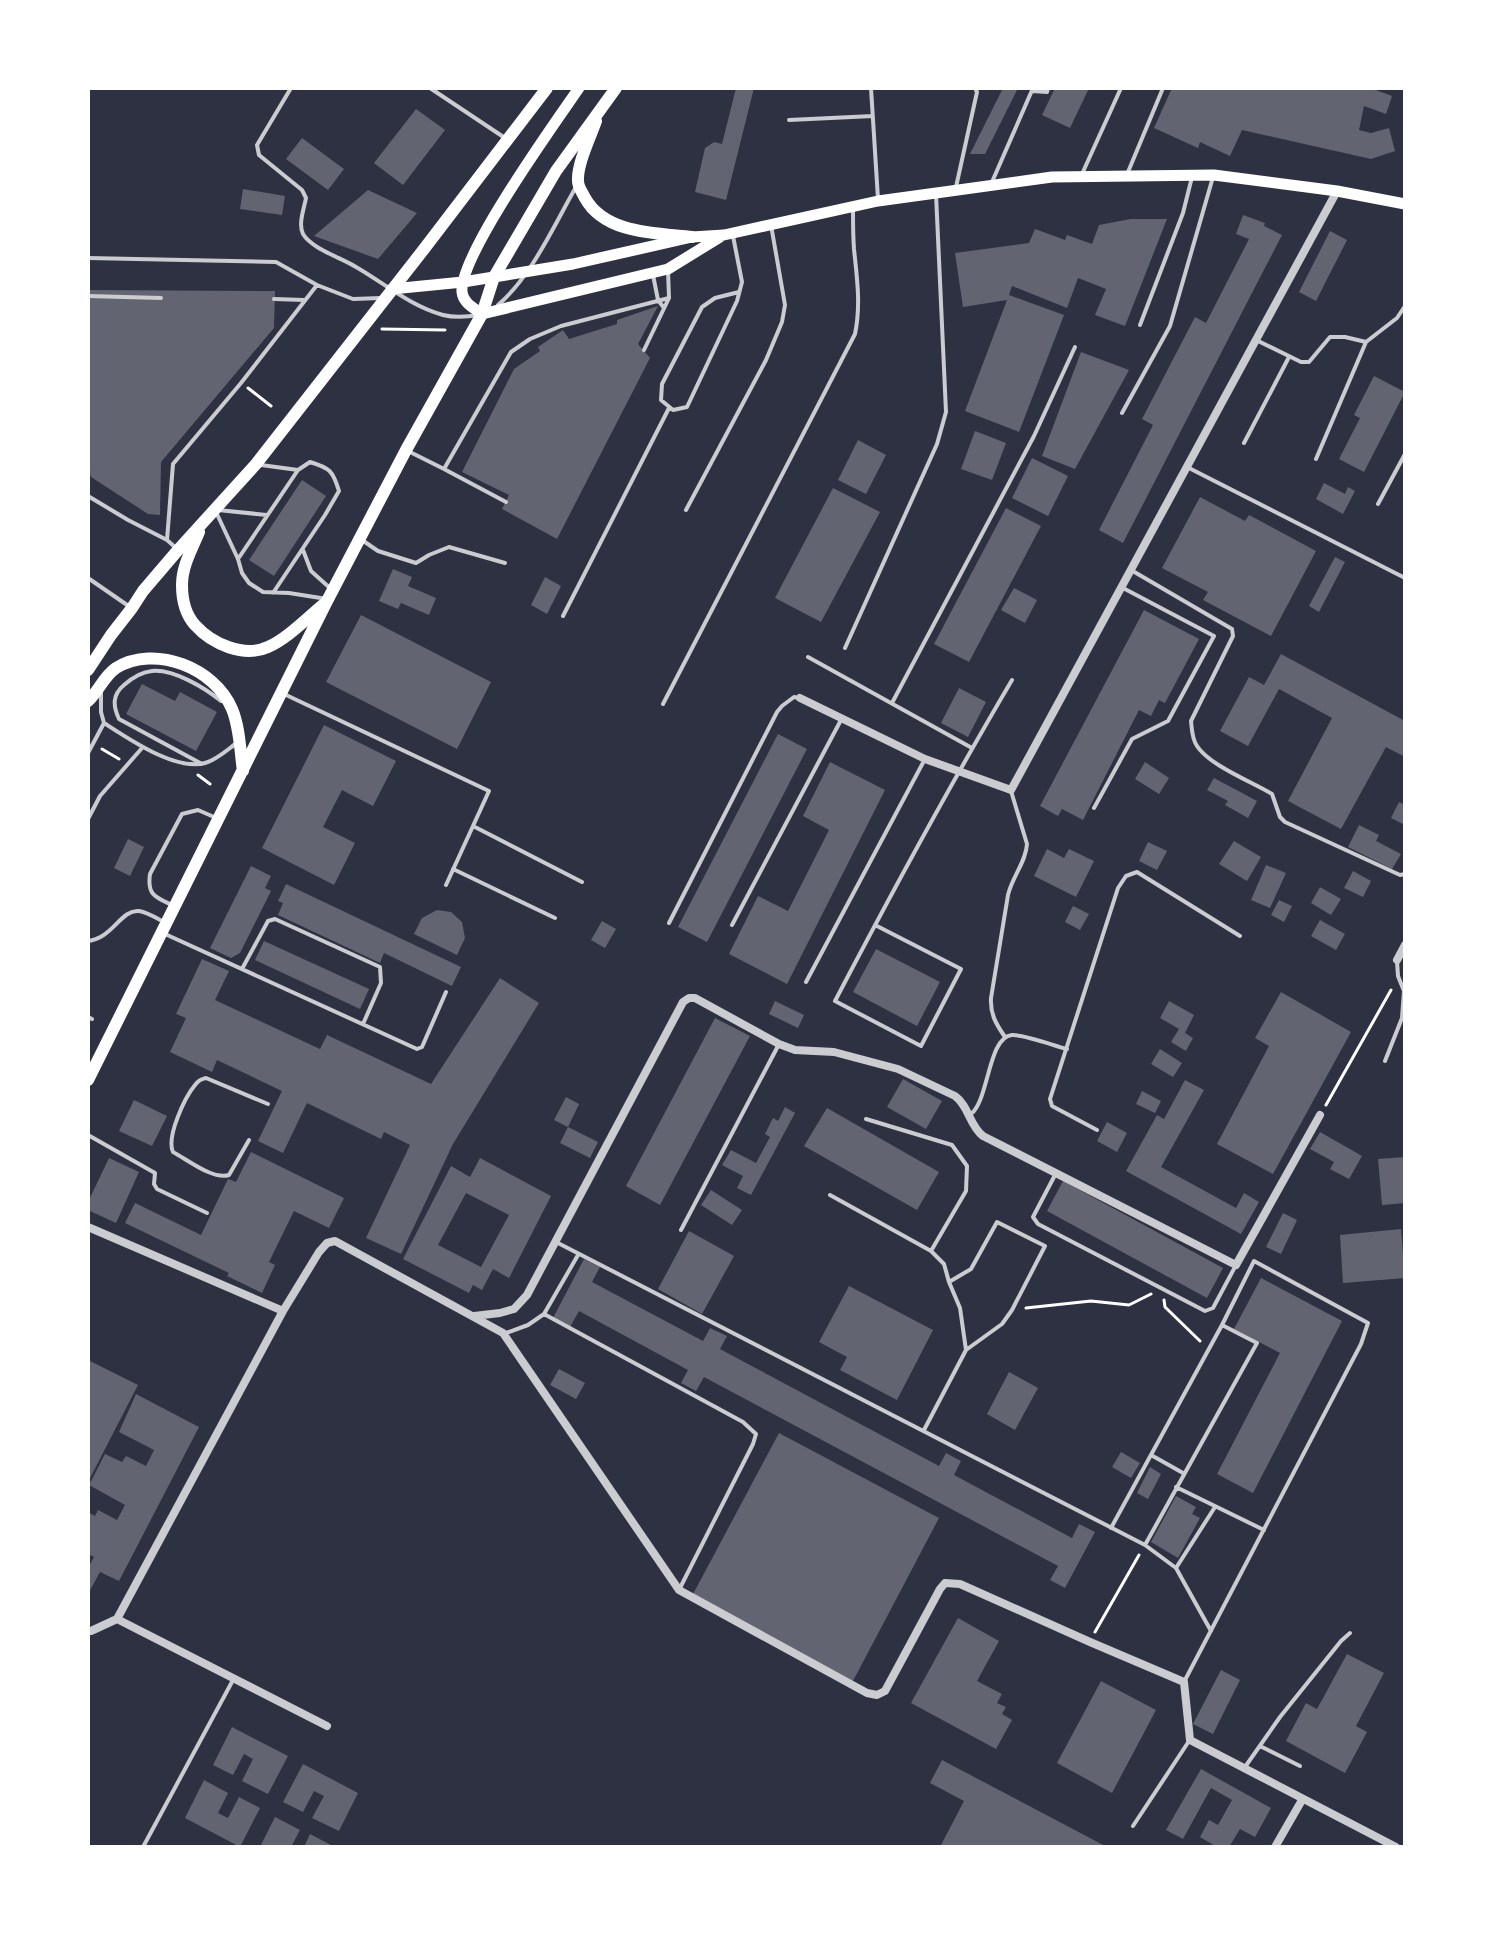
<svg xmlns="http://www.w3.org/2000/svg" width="1493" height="1935" viewBox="0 0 1493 1935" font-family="Overpass,sans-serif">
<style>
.building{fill:#626471;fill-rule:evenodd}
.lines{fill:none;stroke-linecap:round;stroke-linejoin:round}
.path{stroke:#fff;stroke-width:3}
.service{stroke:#caccd0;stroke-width:4}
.minor{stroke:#caccd0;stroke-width:8}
.secondary{stroke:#fff;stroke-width:11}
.primary{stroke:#fff;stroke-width:12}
</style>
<rect width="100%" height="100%" fill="#2d3142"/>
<path class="building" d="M736,88H754L726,200L695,192L705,148L714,142L722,144Z
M1003,88H1018L985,154H970Z
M1055,88H1089L1070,128L1042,115Z
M1172,88H1370L1392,96L1386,114L1364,106L1359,130L1371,133L1389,128L1395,151L1371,159L1242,130L1230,156L1200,142L1198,148L1154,128Z
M416,109L445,130L403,185L374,163Z
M302,138L344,169L328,190L286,159Z
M243,189L285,196L282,215L240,209Z
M368,190L417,213L378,259L314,236Z
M1243,215L1265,223L1264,226L1282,235L1123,543L1099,530L1153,425L1142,419L1195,317L1206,323L1249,239L1236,234Z
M1131,219H1167L1125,326L1095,315L1106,289L1078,278L1067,308L1012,286L1009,295L1064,315L1019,432L965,411L1007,300L963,307L955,253L1029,243L1035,229L1065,240L1067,235L1092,244L1099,225Z
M1330,231L1347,240L1316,301L1299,292Z
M88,290L275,291L274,328L161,462L160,515L148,514L91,477L88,466Z
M658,306L638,344L650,358L557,539L502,509L509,495L462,472L514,369L540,351L538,347L563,330L569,339L617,324V320Z
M1081,352L1129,370L1075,469L1042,456Z
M1374,376L1405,392L1364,472L1339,459L1360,418L1354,415Z
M975,431L1006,443L992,480L961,469Z
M858,440L886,455L866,494L838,480Z
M1032,458L1068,476L1048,516L1012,498Z
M302,480L326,496L274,576L249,560Z
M1324,483L1345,494L1348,487L1355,491L1343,514L1316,499Z
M833,488L880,512L821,622L775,598Z
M1200,497L1245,521L1249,515L1316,551L1271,636L1203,600L1208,592L1162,568Z
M1006,508L1041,526L969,662L934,644Z
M1335,557L1345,562L1319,612L1309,606Z
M393,569L412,577L408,586L436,598L429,615L401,603L398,609L379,601Z
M545,577L561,586L547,614L531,605Z
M1014,588L1037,600L1025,623L1001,610Z
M1144,610L1199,639L1165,703L1159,700L1151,716L1139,710L1083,820L1062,809L1058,816L1040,806Z
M361,615L491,682L457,749L326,682Z
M1281,654L1405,721V757L1386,747L1341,829L1288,801L1332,718L1279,689L1248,746L1220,731L1249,677L1264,685Z
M142,684L175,701L180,692L217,712L196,751L126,714Z
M959,688L986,702L968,737L941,723Z
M324,725L396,761L373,806L342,790L323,827L355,843L334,885L262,848Z
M778,734L807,749L707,942L678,927Z
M830,762L885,790L787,984L729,954L758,896L788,911L829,830L803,816Z
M1145,762L1169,778L1159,794L1135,779Z
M1214,778L1257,801L1248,818L1225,805L1228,801L1207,790Z
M1399,802L1405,805V825L1391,818Z
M1359,825L1379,835L1376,841L1401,854L1392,869L1348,847Z
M128,839L144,847L130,876L114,868Z
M1234,841L1261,857L1247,881L1219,864Z
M1148,842L1167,851L1157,870L1139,861Z
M1047,849L1064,858L1069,849L1094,861L1076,897L1034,876Z
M1266,865L1286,873L1270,908L1251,900Z
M251,866L271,876L265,888L271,891L240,953L231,958L210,948Z
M1353,871L1371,881L1363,897L1344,888Z
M286,884L461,967L452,986L384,953L380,963L278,915L283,903L278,901Z
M1320,887L1341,899L1331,915L1311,903Z
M1279,900L1292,906L1284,922L1271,915Z
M1073,906L1089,914L1080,930L1065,922Z
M437,910L451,912L462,922L465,938L457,955L414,934L422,918Z
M1320,920L1345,934L1336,950L1311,936Z
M602,921L616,929L605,948L591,940Z
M264,941L369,989L360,1009L255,960Z
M876,949L940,982L917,1026L853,992Z
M202,959L229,971L215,1000L320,1049L327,1035L431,1084L500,978L539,1003L453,1144L401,1254L366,1238L410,1145L384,1132L381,1139L307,1103L283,1153L258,1141L282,1091L217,1060L212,1072L170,1052L186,1018L176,1014Z
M1281,992L1351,1032L1273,1174L1217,1144L1269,1046L1255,1038Z
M775,1001L804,1015L798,1028L769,1014Z
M1169,1001L1194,1015L1185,1033L1193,1038L1186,1051L1171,1042L1179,1029L1160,1018Z
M715,1018L750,1036L660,1205L626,1186Z
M1160,1049L1182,1063L1173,1077L1151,1064Z
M903,1079L942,1101L926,1129L887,1107Z
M1185,1080L1204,1090L1161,1167L1236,1208L1244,1193L1259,1202L1241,1234L1126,1171L1157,1115L1164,1119Z
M1142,1091L1161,1101L1155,1113L1136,1104Z
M566,1097L579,1104L568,1127L554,1120Z
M134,1100L167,1116L152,1146L119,1131Z
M785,1107L795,1113L751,1195L737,1188L743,1176L722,1165L731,1150L756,1163L770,1137L765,1134L773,1118L778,1121Z
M827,1108L939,1172L917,1210L804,1146Z
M1107,1122L1127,1133L1117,1152L1097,1141Z
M568,1127L598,1142L590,1158L560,1143Z
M1320,1132L1362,1156L1349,1179L1330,1169L1334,1162L1310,1149Z
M251,1152L344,1198L329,1228L294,1211L269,1262L275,1265L262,1293L227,1276L229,1273L125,1223L135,1203L201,1235L228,1179L236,1182Z
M1405,1157V1203L1382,1205L1378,1159Z
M109,1158L139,1172L116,1223L88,1210V1202Z
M480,1158L551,1196L509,1278L493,1269L482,1290L473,1285L469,1293L403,1259L451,1166L470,1177ZM466,1193L509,1215L481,1267L438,1245Z
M1063,1181L1223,1268L1207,1298L1047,1211Z
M711,1190L742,1210L732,1225L701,1205Z
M1283,1213L1297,1220L1281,1254L1266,1247Z
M1401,1229L1405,1278L1343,1283L1340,1235Z
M689,1231L734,1256L702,1314L658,1289Z
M584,1259L600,1267L592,1282L703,1341L710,1328L727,1336L720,1349L939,1466L946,1453L961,1461L954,1475L1072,1538L1079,1524L1095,1532L1065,1588L1050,1580L1058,1566L704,1377L696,1391L681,1383L688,1370L579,1311L570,1327L553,1318Z
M1261,1278L1342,1321L1253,1493L1217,1474L1280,1353L1234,1329Z
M849,1286L933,1330L897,1400L840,1370L847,1357L819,1342Z
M88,1360L138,1385L88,1482Z
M559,1369L585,1383L576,1399L550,1385Z
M1009,1372L1038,1388L1015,1430L987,1414Z
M136,1394L199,1427L119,1581L100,1572L88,1594V1568L94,1557L88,1554V1512L95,1516L98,1510L117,1520L125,1505L89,1485L105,1454L122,1462L126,1456L146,1466L154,1450L119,1432Z
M779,1433L939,1518L853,1681L692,1596Z
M1121,1452L1140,1463L1131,1478L1112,1467Z
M1150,1467L1161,1474L1148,1499L1137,1493Z
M1176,1496L1196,1507L1192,1514L1200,1518L1178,1558L1151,1542Z
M958,1618L999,1641L977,1681L1002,1694L997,1703L1006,1707L1002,1714L1012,1720L996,1749L911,1703Z
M1347,1654L1384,1673L1356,1726L1367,1732L1345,1773L1286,1741L1306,1703L1317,1709Z
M1221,1670L1240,1680L1213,1734L1193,1724Z
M1101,1681L1156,1710L1112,1793L1057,1763Z
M232,1727L288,1756L268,1794L242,1781L253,1759L244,1754L233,1775L213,1765Z
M942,1760L1107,1847H940L964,1801L930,1783Z
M303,1764L358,1793L339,1831L312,1818L324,1796L314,1791L303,1812L283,1802Z
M1201,1769L1271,1808L1255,1837L1240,1829L1229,1847H1217L1200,1837L1209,1820L1218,1825L1232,1800L1211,1788L1183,1839L1166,1830Z
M204,1780L228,1793L218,1813L228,1818L239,1797L260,1808L240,1847L185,1818Z
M275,1817L300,1830L291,1847H260Z
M310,1834L331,1845L330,1847H304Z"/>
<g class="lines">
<path class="path" d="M382,329L445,330
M248,388L271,406
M102,749L119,759
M198,775L210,784
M1326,1105L1391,990
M1164,1300L1165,1307L1200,1341
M1026,1308L1091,1301L1129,1305L1151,1294
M1095,1632L1139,1555"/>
<path class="service" d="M291,88L257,145L259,155L302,190L306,198C304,209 298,224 303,234C312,249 342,258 356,267C384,283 410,306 443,315C455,318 467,317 479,315
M430,88L505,138
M871,88L878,199
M1032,91L1047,92L1048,88
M789,120L873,116
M1128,172L1163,88
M1082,174L1121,88
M992,182L1033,88
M956,187L977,92L975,88
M733,236L742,282L737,301L687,407L673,410L661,400L662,384L702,307L715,298L739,292
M88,258L276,262L317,285L353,299L381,298
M653,275L658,300L664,308
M88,296L161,298
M274,299L304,300
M498,305C532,276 554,225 576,187
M1140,325L1183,213L1192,177
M1256,340L1301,362H1309L1330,337H1345L1366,342L1397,318L1405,306
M644,350L669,298
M1122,413L1170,326L1213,177
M1244,443L1289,357
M408,451L444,469L511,352L530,339L561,326L669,298L668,270
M1316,459L1366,342
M261,465L298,470
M1187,467L1405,578
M444,469L506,502
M88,496L128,520L167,540L176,548
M1378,504L1405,454
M218,510L267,515
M686,510L766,360L782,322L785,305L771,225
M216,512L238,559L242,573L249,583L263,592L289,593L327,599
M167,540L173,464L241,383L317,285
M362,540L378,551L416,563L429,555L449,547L505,563
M303,550L311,571L331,589
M238,559L298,470L310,462C330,468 333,471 339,491L325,515L273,593
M1131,570L1232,629L1233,636L1191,721C1192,730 1192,739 1197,746C1209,765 1252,782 1272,794L1280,817L1285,822L1400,875L1405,874
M88,578L130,607
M563,616L669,408
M845,648L937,444L946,412L936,194
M808,657L972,748
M101,691V712L104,723C129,739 175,771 205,763C217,760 228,749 238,742
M284,694L489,791L446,885
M892,703L1034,436L1075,347
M663,704L855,334C861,305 857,278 854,249C853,236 853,222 853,209
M88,753L104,723
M202,764L119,719C113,706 112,695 124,685C132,678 141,672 152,671C174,669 205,688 221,701
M1094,808L1132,739L1168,721L1214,636L1123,588
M88,819L100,796L142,748
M473,826L582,882
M453,869L555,918
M172,905C155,897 147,895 150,874L182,814L198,810L214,817
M669,923L777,712L782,706L794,697L800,698
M732,925L841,720
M875,925L961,969L921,1046L835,1001C892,892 950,785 1012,680
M165,934L417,1049L422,1047L446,992
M88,941C113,938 121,909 139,911C147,912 156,918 164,922
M1397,961L1398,976L1404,991L1402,1018H1405
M242,969L268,921L275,919L380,967L381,983L363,1024
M806,982L925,759
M88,1017L92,1019
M1005,1037C996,1024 990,1014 991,998L1008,895C1012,877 1026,862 1027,844L1011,791
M1385,1061L1402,1018
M971,1114C989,1100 988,1037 1012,1035C1023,1034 1055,1046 1067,1049
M866,1119L952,1145L967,1166L966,1191L931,1251
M1097,1130L1052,1106L1050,1099L1118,888L1126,876L1137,872L1240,936
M88,1135L155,1173L154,1184L157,1189L207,1213
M249,1140L229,1175C213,1180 188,1160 173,1152C166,1137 185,1097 195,1085C199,1080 200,1080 206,1078L268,1104
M1055,1175L1033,1217L1038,1224L1205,1311L1213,1308L1236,1265
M830,1195L931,1251L944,1264L949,1282L960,1308L966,1350L1002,1324L1012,1310L1045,1246L997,1222L971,1269L949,1282
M681,1230L778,1046
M556,1242L1145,1545L1176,1568L1211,1631
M544,1314L743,1422L756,1434L753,1444L680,1588
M506,1333L528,1325L544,1314L578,1255
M924,1430L966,1350
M1151,1455L1183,1473
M1176,1487L1264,1530
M1111,1528L1222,1325L1257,1343L1145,1545
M1176,1568L1215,1507
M1184,1682L1361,1344L1368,1323L1254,1261L1222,1325
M1260,1746L1300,1766
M1245,1767L1280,1717L1341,1641L1350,1633
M1133,1826L1189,1741
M143,1847L233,1680"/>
<path class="minor" d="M800,698L925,759L1011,790L1337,191
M1397,960L1405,945
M88,1227L283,1311
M474,1316L500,1313L514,1309L527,1295L683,1002L689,998H695L779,1044L795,1050L834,1052L898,1069L955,1096C969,1106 969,1125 983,1136L1236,1265L1320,1115
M117,1619L327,1726
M88,1631H91L117,1619L283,1311L319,1252L327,1243L335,1241L503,1333L679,1590L867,1693L877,1695L885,1691L940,1589L945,1583L960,1584L1090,1642L1184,1682L1190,1740L1396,1847
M1275,1847L1302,1800"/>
<path class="secondary" d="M579,88C555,123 459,256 462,292C463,303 474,308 482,314L668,269L720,237
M392,289L463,282L573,264L692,237L724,235L878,201L1052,177L1214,175L1337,191L1405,204"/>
<path class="primary" d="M596,121C590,138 577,164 578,181C578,187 582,192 585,198C605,234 656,233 692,237
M199,532C192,549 182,566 182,585C182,599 185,614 195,625C212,644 244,658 268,647C287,639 307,618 323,605
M88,670L111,635L132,608L143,591L178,550L256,464L424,249L547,88
M88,701C98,692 104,676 116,668C155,644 215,668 232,709C240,728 240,751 243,771
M88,1080L326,603L406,450L482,314L494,277L556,171L616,88"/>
</g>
<rect width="1493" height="1935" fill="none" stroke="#ffffff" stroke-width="180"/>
</svg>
